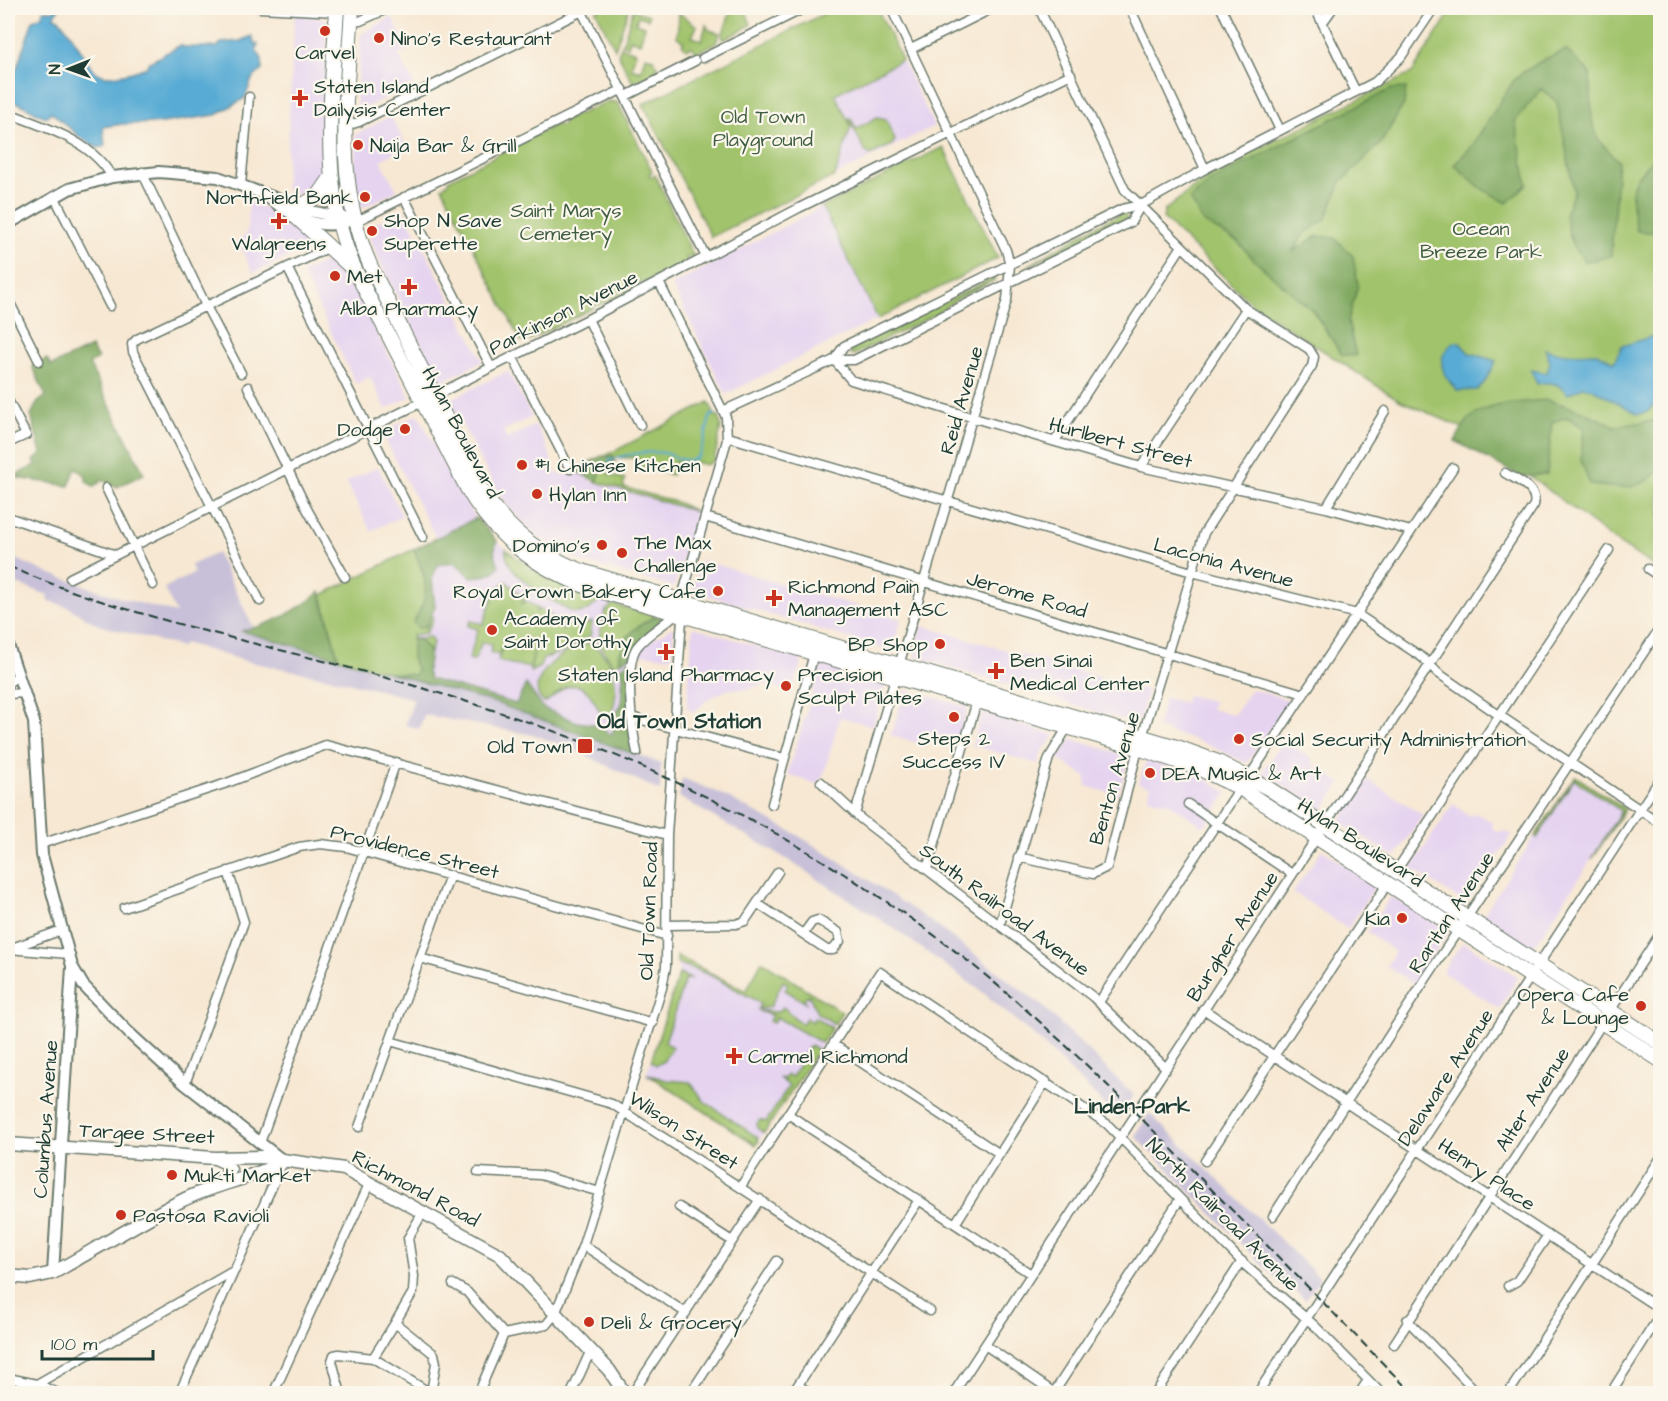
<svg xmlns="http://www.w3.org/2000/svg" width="1668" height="1401" viewBox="0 0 1668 1401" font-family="'Architects Daughter',sans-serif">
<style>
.built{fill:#e5d3f0}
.industrial{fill:#c7c0d8}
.green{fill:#a1c36c;stroke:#608050;stroke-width:1.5}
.forest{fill:#80a960;stroke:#50734a;stroke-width:1.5}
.water{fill:#59abd4;stroke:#3c7484;stroke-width:1.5}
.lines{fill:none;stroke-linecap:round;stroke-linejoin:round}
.stream{stroke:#59abd4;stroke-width:2}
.minor-casing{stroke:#6b796c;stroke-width:11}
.tertiary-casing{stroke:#6b796c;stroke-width:14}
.secondary-casing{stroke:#6b796c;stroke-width:15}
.primary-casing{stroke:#6b796c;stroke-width:16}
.minor{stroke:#fff;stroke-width:8}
.tertiary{stroke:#fff;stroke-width:10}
.secondary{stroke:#fff;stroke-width:12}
.primary{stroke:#fff;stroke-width:14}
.rail{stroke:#1f3d34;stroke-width:2;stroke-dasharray:9 4.5;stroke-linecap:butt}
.poi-dot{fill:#c8321e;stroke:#fbf7ec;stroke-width:2}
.labels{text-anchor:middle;stroke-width:4.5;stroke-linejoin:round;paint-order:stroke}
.poi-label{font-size:20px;fill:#1f3d34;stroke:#fbf7ec;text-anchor:start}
.park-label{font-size:20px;fill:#405e42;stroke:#fbf7ec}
.street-label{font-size:20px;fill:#1f3d34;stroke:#fbf7ec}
.neighbourhood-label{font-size:21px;font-weight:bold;fill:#1f3d34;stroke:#fbf7ec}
</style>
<rect width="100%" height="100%" fill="#fbf7ec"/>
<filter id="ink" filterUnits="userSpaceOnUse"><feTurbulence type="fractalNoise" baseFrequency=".0167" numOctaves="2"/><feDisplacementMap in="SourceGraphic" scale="12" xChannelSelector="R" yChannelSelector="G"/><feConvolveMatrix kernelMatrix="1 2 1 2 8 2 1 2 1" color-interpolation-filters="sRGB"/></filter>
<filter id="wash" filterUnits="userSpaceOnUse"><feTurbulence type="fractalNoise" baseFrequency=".008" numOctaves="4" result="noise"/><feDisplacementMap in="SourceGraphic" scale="24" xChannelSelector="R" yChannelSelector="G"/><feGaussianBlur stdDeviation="1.35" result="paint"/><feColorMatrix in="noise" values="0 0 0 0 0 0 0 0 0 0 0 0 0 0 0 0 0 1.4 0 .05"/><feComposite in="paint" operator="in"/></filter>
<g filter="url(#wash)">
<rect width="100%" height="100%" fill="#f7e8d3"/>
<path class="built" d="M295,14L328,20L322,177L317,189L299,195L285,189Z
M392,17L408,49L398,54L414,84L356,112L361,34Z
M902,60L934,126L835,176L851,126L835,94Z
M391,116L406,146L381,160L397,191L361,208L355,176V135Z
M249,200L274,213L314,241L310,247L253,273L238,241L247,233Z
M822,207L878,319L726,394L672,285Z
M400,211H404L483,361L440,382L381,264L366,228Z
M331,259L362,303L410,397L386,409L370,377L356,384L302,273Z
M508,371L532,417L503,431L507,439L536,425L549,452L553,469L557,474L563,475L574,470L593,482L697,512L674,587L584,562L565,554L539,538L506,504L478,456L450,400Z
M418,414L455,485L476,518L497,541L522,563L559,585L612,604L634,646L621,748L496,703L338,658L322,595L436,538L382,433Z
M378,467L402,516L371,531L346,482Z
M701,560L901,619L892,651L692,591Z
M922,626L1148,691L1138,724L915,657Z
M693,627L802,660L792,692L765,684L747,689H729L708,699L694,712L687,708Z
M671,628H674L672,657L637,654L642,646Z
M821,665L886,683L873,726L840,717L824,773L818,784L787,775Z
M1251,689L1290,700L1247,763L1201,742L1157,728L1165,698L1185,703L1187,695L1213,701L1211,709L1234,715Z
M905,690L968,707L957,741L925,731L921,744L888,734L892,733Z
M982,712L1015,722L1055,735L1041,753L1038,764L972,745Z
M1071,739L1129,756L1118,795L1086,786V777L1058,759Z
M1283,741L1314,760L1312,764L1341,783L1322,811L1262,772Z
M1147,759L1203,778L1228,792L1204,827L1169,803L1148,798L1151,787L1138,783Z
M1574,776L1625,809L1532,949L1482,917Z
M1367,779L1423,815L1395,857L1339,822Z
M1453,804L1470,816L1476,813L1492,822L1493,829L1498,832L1506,831L1512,835L1466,904L1411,868Z
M1322,850L1376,885L1348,929L1293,892Z
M1391,896L1447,930L1448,933L1414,984L1386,966L1395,952L1367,932Z
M1463,942L1518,977L1500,1009L1442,972Z
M677,956L746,991L762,961L842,1012L756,1145L664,1084L646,1076L679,974Z"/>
<path class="industrial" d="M217,553L254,629L243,632L464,692L621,748L661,764L660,791L583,754L538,736L424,715L419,729L405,725L414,699L335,679L245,661L184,643L182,647L98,625L68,607L47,600L48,595L8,581V555L45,572L121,598L176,613L164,588L194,573L191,565Z
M682,778L717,792L794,833L860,874L929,920L1040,1004L1134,1095L1119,1119L1040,1041L981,991L896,930L785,858L679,797Z
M1149,1113L1320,1278L1306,1300L1293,1289L1290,1293L1135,1136Z"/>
<path class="green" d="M601,8H629L615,49L596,11Z
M732,8H745L751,25L724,40L722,36Z
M835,8H877L902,60L835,94L851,126L835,176L711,237L643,104Z
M1453,8H1660V570L1615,541L1474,433L1399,400L1253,305L1163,218L1165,210L1219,168L1412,73Z
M633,10L649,15L648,19L638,16L636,23L645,26L640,43L630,39L628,46L622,45Z
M679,13L697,26L692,37L702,40L706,25L709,30L720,33L716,43L696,53L693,47L686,49L682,44L684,42L677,37Z
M621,47L636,52L631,68L641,71L645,56L653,58L659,70L633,83L618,54Z
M609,101L618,103L652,171L649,174L651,177L655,175L694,257L691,260L690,256L686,258L688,262L645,283L639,281L640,285L599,305H592L593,308L529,340L527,338L521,341L442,187L448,183V180L557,124L559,126L563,125V121Z
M877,117L886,119L895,140L892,145L870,155L865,151L849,119L851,118L856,129Z
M943,147L998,258L878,319L822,207Z
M1124,212L1127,214L1126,219L1023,269L1087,231Z
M994,277L995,280L962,296L934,315L854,355L850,354L851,349Z
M709,402L715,416H719L721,427L714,461L706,465L695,462L690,466L675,462L672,475L637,465L638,458L603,457Z
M615,462L609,468L608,474L625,479L623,487L676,502L697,512L597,482L602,464Z
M414,549L426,580V627L432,614L433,620L426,633L412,635L413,639L430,637L433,643L430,652L420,640L412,658L417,671L415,675L390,673L338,658L322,595Z
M506,549C534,573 564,590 599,599C594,608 584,615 572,612C554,602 502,574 506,549Z
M506,581L525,599L521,605L527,601L537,608L536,613L539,609L563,623L560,629L563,630L565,624L576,627L592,622L590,638H585L561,652L543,659L540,667L530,672L534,651L530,668L498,661L502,648L498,655L490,652L492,645L482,642L474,661L469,659L478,629L468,626L470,621L483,624L495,591Z
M612,604L656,616C637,626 618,638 620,662L616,665L612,664L598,641L605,612Z
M587,643C614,650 624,697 608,717H603C595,703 586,677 564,688C557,692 552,699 544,703C520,681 566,647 587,643Z
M1575,776L1625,809L1592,859L1621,811L1574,779L1537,838L1535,836Z
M677,956L746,991L762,961L842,1012L835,1024L817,1013L809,995L804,998L806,1003L785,990L788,984L783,981L770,1007L758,1009L761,1003L708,974L677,963Z
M679,974L692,979H685L666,1039L665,1042L672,1047L663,1062L656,1065L651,1061Z
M783,1007L802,1024L806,1018L812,1022L815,1017L832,1028L822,1043L776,1017L773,1023L769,1021L772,1015L758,1011L778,1012Z
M810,1045L818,1050L764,1133L757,1128V1124L760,1120L766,1122L789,1086L779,1078L784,1079L787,1075L792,1077Z
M647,1074L666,1080L690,1082L704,1101L757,1137L759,1141L756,1145Z"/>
<path class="forest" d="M1566,50L1590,73L1592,121L1598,139L1618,161L1611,256L1585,262L1572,244L1565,215L1574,191L1557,102L1541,89L1515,121L1527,184L1507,203L1482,189L1454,165L1472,146L1516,77L1543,60Z
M1406,88L1404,104L1381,143L1341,182L1326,219L1304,234L1292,252L1317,236L1335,238L1353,256L1358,285L1348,321L1356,356L1342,355L1313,311L1255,261L1238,242L1203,222L1190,199L1212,180L1391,89Z
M1660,146V233L1637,231C1633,215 1627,191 1638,176C1646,165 1655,159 1660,146Z
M91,347L98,359L89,364L144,474L117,487L102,480L94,487L86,481V476L76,468L69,486L18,478V474L36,465L34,461L41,454L31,415L37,403L46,396L32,366L47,359L51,366Z
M1548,400L1582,411L1615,426L1660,420V469C1640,493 1618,488 1590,485L1581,460L1584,428L1567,417L1552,422L1547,474L1521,477L1455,441C1459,434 1463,426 1468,420C1486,402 1524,402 1548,400Z
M602,456H613L615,462L602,465L597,482L574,470Z
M476,518L497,541L494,552L499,566C494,576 482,576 471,577L454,562L438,565L432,579L435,607L426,627L418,628L413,622C433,593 426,580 414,549Z
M320,592L338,658L241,631C268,626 299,610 320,592Z
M656,616L665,618L630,657L620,662C618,638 637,626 656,616Z
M412,639L420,640L430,652L427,672L430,679L516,704L526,684L543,708L577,722L599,725L610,734L613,733V718L621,705L623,675L620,668L630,661L634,754L496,703L390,673L415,675L417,671L412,658Z"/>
<path class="water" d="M56,8H59L54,17C60,18 62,23 67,29C97,69 86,89 147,67L148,63L181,45L183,47H217L221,43L240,41L252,36L255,44H258L256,50L262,59V70L252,79L245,98L216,115L162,123L123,124L103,127L105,146L98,148L81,138L51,112L46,117C33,112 23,103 11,101L8,94L33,20L42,16L43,10L53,11Z
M1660,334V399L1647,412L1638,414L1591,388L1583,387L1568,394C1559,383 1551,381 1537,384L1531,370L1547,373L1550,362L1545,349L1564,354L1597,353L1614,362L1622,346Z
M1455,342L1460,343L1469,353L1496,361L1484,383L1477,390L1458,391C1442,376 1433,357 1455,342Z"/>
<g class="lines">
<path class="stream" d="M609,461C624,454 647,451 664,453C675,455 687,466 698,456C701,454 709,422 710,416L715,414"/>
</g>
</g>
<g filter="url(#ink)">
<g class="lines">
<g class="minor-casing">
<path id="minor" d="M260,8L337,12
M580,8L706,257
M1130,8L1205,169
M1221,8L1280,130
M1315,8L1356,92
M352,22L360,21L389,8
M1323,22L1333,8
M911,49L993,8
M703,58L805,8
M626,96L695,61
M8,113C44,127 91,140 112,177
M346,126L359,122L582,11
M142,172L207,308L241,373
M241,185L249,97
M54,196L110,306
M404,197L491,367
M353,220L363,218L623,89
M288,269L423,537
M8,299L39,361
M588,319L640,425
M512,356L570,469
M834,360L844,346L1122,209L1141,205L1205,169L1375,82L1401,57L1434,8
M834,360L851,380L974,418L1141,467L1326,508L1411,531
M248,387L307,509L345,577
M8,400L26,435L8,443
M723,411L834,360H854L1131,222L1141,205
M728,437L1192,572L1357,614L1423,658L1438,673L1493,711L1660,823
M1055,441L1182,246
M1141,467L1246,309
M106,488L153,585
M1326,508L1385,411
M8,517L113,554
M705,517L1304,694
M1648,569L1660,577
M70,578L588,319L799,208L1071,74
M260,601L133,352L132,344L137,339L330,247
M8,683L19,675
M8,694L25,693
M631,717L784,758
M637,752C632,731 624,664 637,647C647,633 664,626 676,613
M1249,777L1453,468
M821,782L861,819L1093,997L1165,1067
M772,804L814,654
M1188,804L1292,874
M855,814L1007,300L1010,265L1006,250L891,8
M41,844L227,783L326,745L667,835
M1018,857L1093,874L1107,867L1136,757L1204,533L1312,366L1314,357L1309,349L1246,309L1125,190L1039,8
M927,869L977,701
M1396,871L1609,550
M758,904L827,950H833L840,941L838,932L818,920L812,922L804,933
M124,908L299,847L320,844L346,847L667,936
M1000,924L1049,758L1067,728
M667,925L736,924L745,921L778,872
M12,948L62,930
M8,949L69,954
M420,958L653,1023
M1099,1002L1240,788
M1203,1009L1660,1309
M390,1041L612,1104L930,1311
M833,1044L1000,1154
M185,1084L244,922L228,871
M788,1114L1031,1274
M359,1127L450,875
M260,1143L396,762
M1205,1161L1388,883
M478,1172L540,1175L600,1192
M741,1186L880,972L1107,1124L1246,1266L1315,1326L1382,1394
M679,1207L732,1241
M422,1214L408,1238L414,1276L413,1292L395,1323L434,1354L436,1363L431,1393
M1273,1216L1427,977L1660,628
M955,1224L1046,1081
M583,1245L686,1313
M453,1284L467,1292L504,1334
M1508,1286L1517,1281L1548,1235
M1407,1320L1479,1394
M504,1334L546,1325L555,1314L583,1245L662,988L666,967L667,835L684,590L727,440L726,417L659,282
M1394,1344L1660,934
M985,1345L1056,1394
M373,1358L395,1323
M8,1378L37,1384L235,1270
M37,1384L60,1394
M798,1385L811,1394
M179,1394L283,1162
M273,1394L370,1182
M341,1394L332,1361L334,1355L339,1354L373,1358L432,1394
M478,1394L504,1334
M571,1394L591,1350
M632,1394L760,1199
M690,1394L777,1261
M792,1394L919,1200
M953,1394L1534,505C1538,488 1518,481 1505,473
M1053,1394L1180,1199
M1155,1394L1242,1261
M1257,1394L1660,779
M1359,1394L1368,1380
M1508,1394L1660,1159
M1610,1394L1660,1315"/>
</g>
<g class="tertiary-casing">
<path id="tertiary" d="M268,197C289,215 318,231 346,222
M8,224L69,189L112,177L159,172L218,177L310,211L353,220
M8,645L34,722L42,855L72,966L83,985L128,1032L185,1084L282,1160
M53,1273L72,967"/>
</g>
<g class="secondary-casing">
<path id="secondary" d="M8,1144L215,1158L262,1157L344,1169L500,1255L609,1370L625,1394
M215,1158L226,1163L230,1170L219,1183
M8,1276L30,1278L53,1273C96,1249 137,1223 181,1201C214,1184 251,1179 283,1162"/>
</g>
<g class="primary-casing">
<path id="primary" d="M337,8C332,97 317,190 357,274L467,488C496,539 539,570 593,589L1132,746L1200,769L1240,788L1660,1060
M352,8C347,96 333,183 371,267L480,487C504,528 541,557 585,572L1180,748L1218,762L1268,788L1660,1043
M300,207L319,195L330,179
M295,216L353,269"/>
</g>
<use href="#minor" class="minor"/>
<use href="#tertiary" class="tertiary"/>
<use href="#secondary" class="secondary"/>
<use href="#primary" class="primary"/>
<path class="rail" d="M8,566C95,604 188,627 280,650C388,677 496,707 600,749C721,798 837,863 942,941C1036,1012 1119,1095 1201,1179C1272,1250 1342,1322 1413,1394"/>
</g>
</g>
<g class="poi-dot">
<circle cx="325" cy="31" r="6"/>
<circle cx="379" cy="38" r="6"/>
<path d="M297 89h6v6h6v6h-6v6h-6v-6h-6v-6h6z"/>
<circle cx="358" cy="145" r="6"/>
<circle cx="365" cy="197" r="6"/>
<path d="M276 212h6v6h6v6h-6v6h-6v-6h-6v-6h6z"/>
<circle cx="372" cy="231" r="6"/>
<circle cx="335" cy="276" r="6"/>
<path d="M406 278h6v6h6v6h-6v6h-6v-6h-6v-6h6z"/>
<circle cx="405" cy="429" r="6"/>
<circle cx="522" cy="465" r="6"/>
<circle cx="537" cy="494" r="6"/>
<circle cx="602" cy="545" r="6"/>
<circle cx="622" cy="553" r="6"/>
<circle cx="718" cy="591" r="6"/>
<path d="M771 589h6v6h6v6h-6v6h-6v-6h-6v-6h6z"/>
<circle cx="492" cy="630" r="6"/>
<circle cx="940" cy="644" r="6"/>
<path d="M663 643h6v6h6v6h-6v6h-6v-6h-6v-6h6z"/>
<path d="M993 662h6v6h6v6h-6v6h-6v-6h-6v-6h6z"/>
<circle cx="786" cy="686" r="6"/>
<circle cx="954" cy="717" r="6"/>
<circle cx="1239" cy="739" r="6"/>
<rect x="577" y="738" width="16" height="16" rx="3"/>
<circle cx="1150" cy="773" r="6"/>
<circle cx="1402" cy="918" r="6"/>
<circle cx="1641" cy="1006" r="6"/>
<path d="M731 1047h6v6h6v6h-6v6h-6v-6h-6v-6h6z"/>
<circle cx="172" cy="1175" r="6"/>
<circle cx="121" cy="1215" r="6"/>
<circle cx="589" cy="1322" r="6"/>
</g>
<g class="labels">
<g class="poi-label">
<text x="391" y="45">Nino's Restaurant</text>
<text x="325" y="59" text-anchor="middle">Carvel</text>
<text x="314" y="93">Staten Island<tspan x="314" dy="23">Dailysis Center</tspan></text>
<text x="370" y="152">Naija Bar &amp; Grill</text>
<text x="353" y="204" text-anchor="end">Northfield Bank</text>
<text x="384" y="227">Shop N Save<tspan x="384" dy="23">Superette</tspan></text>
<text x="279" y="250" text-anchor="middle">Walgreens</text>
<text x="347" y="283">Met</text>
<text x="409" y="315" text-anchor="middle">Alba Pharmacy</text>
<text x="393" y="436" text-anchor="end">Dodge</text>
<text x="534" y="472">#1 Chinese Kitchen</text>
<text x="549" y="501">Hylan Inn</text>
<text x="634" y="549">The Max<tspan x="634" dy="23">Challenge</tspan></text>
<text x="590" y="552" text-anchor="end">Domino's</text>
<text x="788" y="593">Richmond Pain<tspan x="788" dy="23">Management ASC</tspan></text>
<text x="706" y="598" text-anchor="end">Royal Crown Bakery Cafe</text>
<text x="504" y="625">Academy of<tspan x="504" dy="23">Saint Dorothy</tspan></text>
<text x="928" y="651" text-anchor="end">BP Shop</text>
<text x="1010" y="667">Ben Sinai<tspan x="1010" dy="23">Medical Center</tspan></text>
<text x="666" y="681" text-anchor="middle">Staten Island Pharmacy</text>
<text x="798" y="681">Precision<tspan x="798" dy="23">Sculpt Pilates</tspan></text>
<text x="954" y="745" text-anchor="middle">Steps 2<tspan x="954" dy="23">Success IV</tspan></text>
<text x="1251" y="746">Social Security Administration</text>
<text x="572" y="753" text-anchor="end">Old Town</text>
<text x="1162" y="780">DEA Music &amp; Art</text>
<text x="1390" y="925" text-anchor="end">Kia</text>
<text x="1629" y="1001" text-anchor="end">Opera Cafe<tspan x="1629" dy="23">&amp; Lounge</tspan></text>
<text x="748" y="1063">Carmel Richmond</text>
<text x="184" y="1182">Mukti Market</text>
<text x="133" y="1222">Pastosa Ravioli</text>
<text x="601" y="1329">Deli &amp; Grocery</text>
</g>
<g class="park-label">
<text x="763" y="123">Old Town<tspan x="763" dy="23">Playground</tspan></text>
<text x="566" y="217">Saint Marys<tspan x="566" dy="23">Cemetery</tspan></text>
<text x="1481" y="235">Ocean<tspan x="1481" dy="23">Breeze Park</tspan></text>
</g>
<g class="street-label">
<text transform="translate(563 312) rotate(-27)" y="7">Parkinson Avenue</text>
<text transform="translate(961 400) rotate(-74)" y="7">Reid Avenue</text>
<text transform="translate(462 432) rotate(62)" y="7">Hylan Boulevard</text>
<text transform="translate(1121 442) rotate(15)" y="7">Hurlbert Street</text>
<text transform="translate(1224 562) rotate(15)" y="7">Laconia Avenue</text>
<text transform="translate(1027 594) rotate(16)" y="7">Jerome Road</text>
<text transform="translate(1114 778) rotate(-74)" y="7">Benton Avenue</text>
<text transform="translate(1361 842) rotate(33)" y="7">Hylan Boulevard</text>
<text transform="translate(415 851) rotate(14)" y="7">Providence Street</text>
<text transform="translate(1005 909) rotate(37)" y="7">South Railroad Avenue</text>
<text transform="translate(648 911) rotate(-88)" y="7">Old Town Road</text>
<text transform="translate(1451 912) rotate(-57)" y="7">Raritan Avenue</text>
<text transform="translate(1232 936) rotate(-57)" y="7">Burgher Avenue</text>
<text transform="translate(1445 1077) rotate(-57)" y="7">Delaware Avenue</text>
<text transform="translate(1532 1099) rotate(-57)" y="7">Alter Avenue</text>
<text transform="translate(45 1119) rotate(-86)" y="7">Columbus Avenue</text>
<text transform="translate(684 1130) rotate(33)" y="7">Wilson Street</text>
<text transform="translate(147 1133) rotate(3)" y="7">Targee Street</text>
<text transform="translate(1487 1174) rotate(34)" y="7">Henry Place</text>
<text transform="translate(416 1188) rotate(28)" y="7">Richmond Road</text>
<text transform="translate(1223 1214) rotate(45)" y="7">North Railroad Avenue</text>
</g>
<g class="neighbourhood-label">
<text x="679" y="728">Old Town Station</text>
<text x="1132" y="1113">Linden-Park</text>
</g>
</g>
<rect width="1668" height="1401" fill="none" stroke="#fbf7ec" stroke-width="30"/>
<g transform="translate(69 69) rotate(269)" stroke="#fbf7ec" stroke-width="4.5" paint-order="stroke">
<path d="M0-4.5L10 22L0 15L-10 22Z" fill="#1f3d34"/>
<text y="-9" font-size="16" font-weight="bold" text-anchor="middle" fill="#1f3d34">N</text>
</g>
<path d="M42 1350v9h111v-9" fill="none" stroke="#1f3d34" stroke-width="3"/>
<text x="51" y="1350" font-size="18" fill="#1f3d34" stroke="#fbf7ec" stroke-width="4.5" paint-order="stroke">100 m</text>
</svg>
